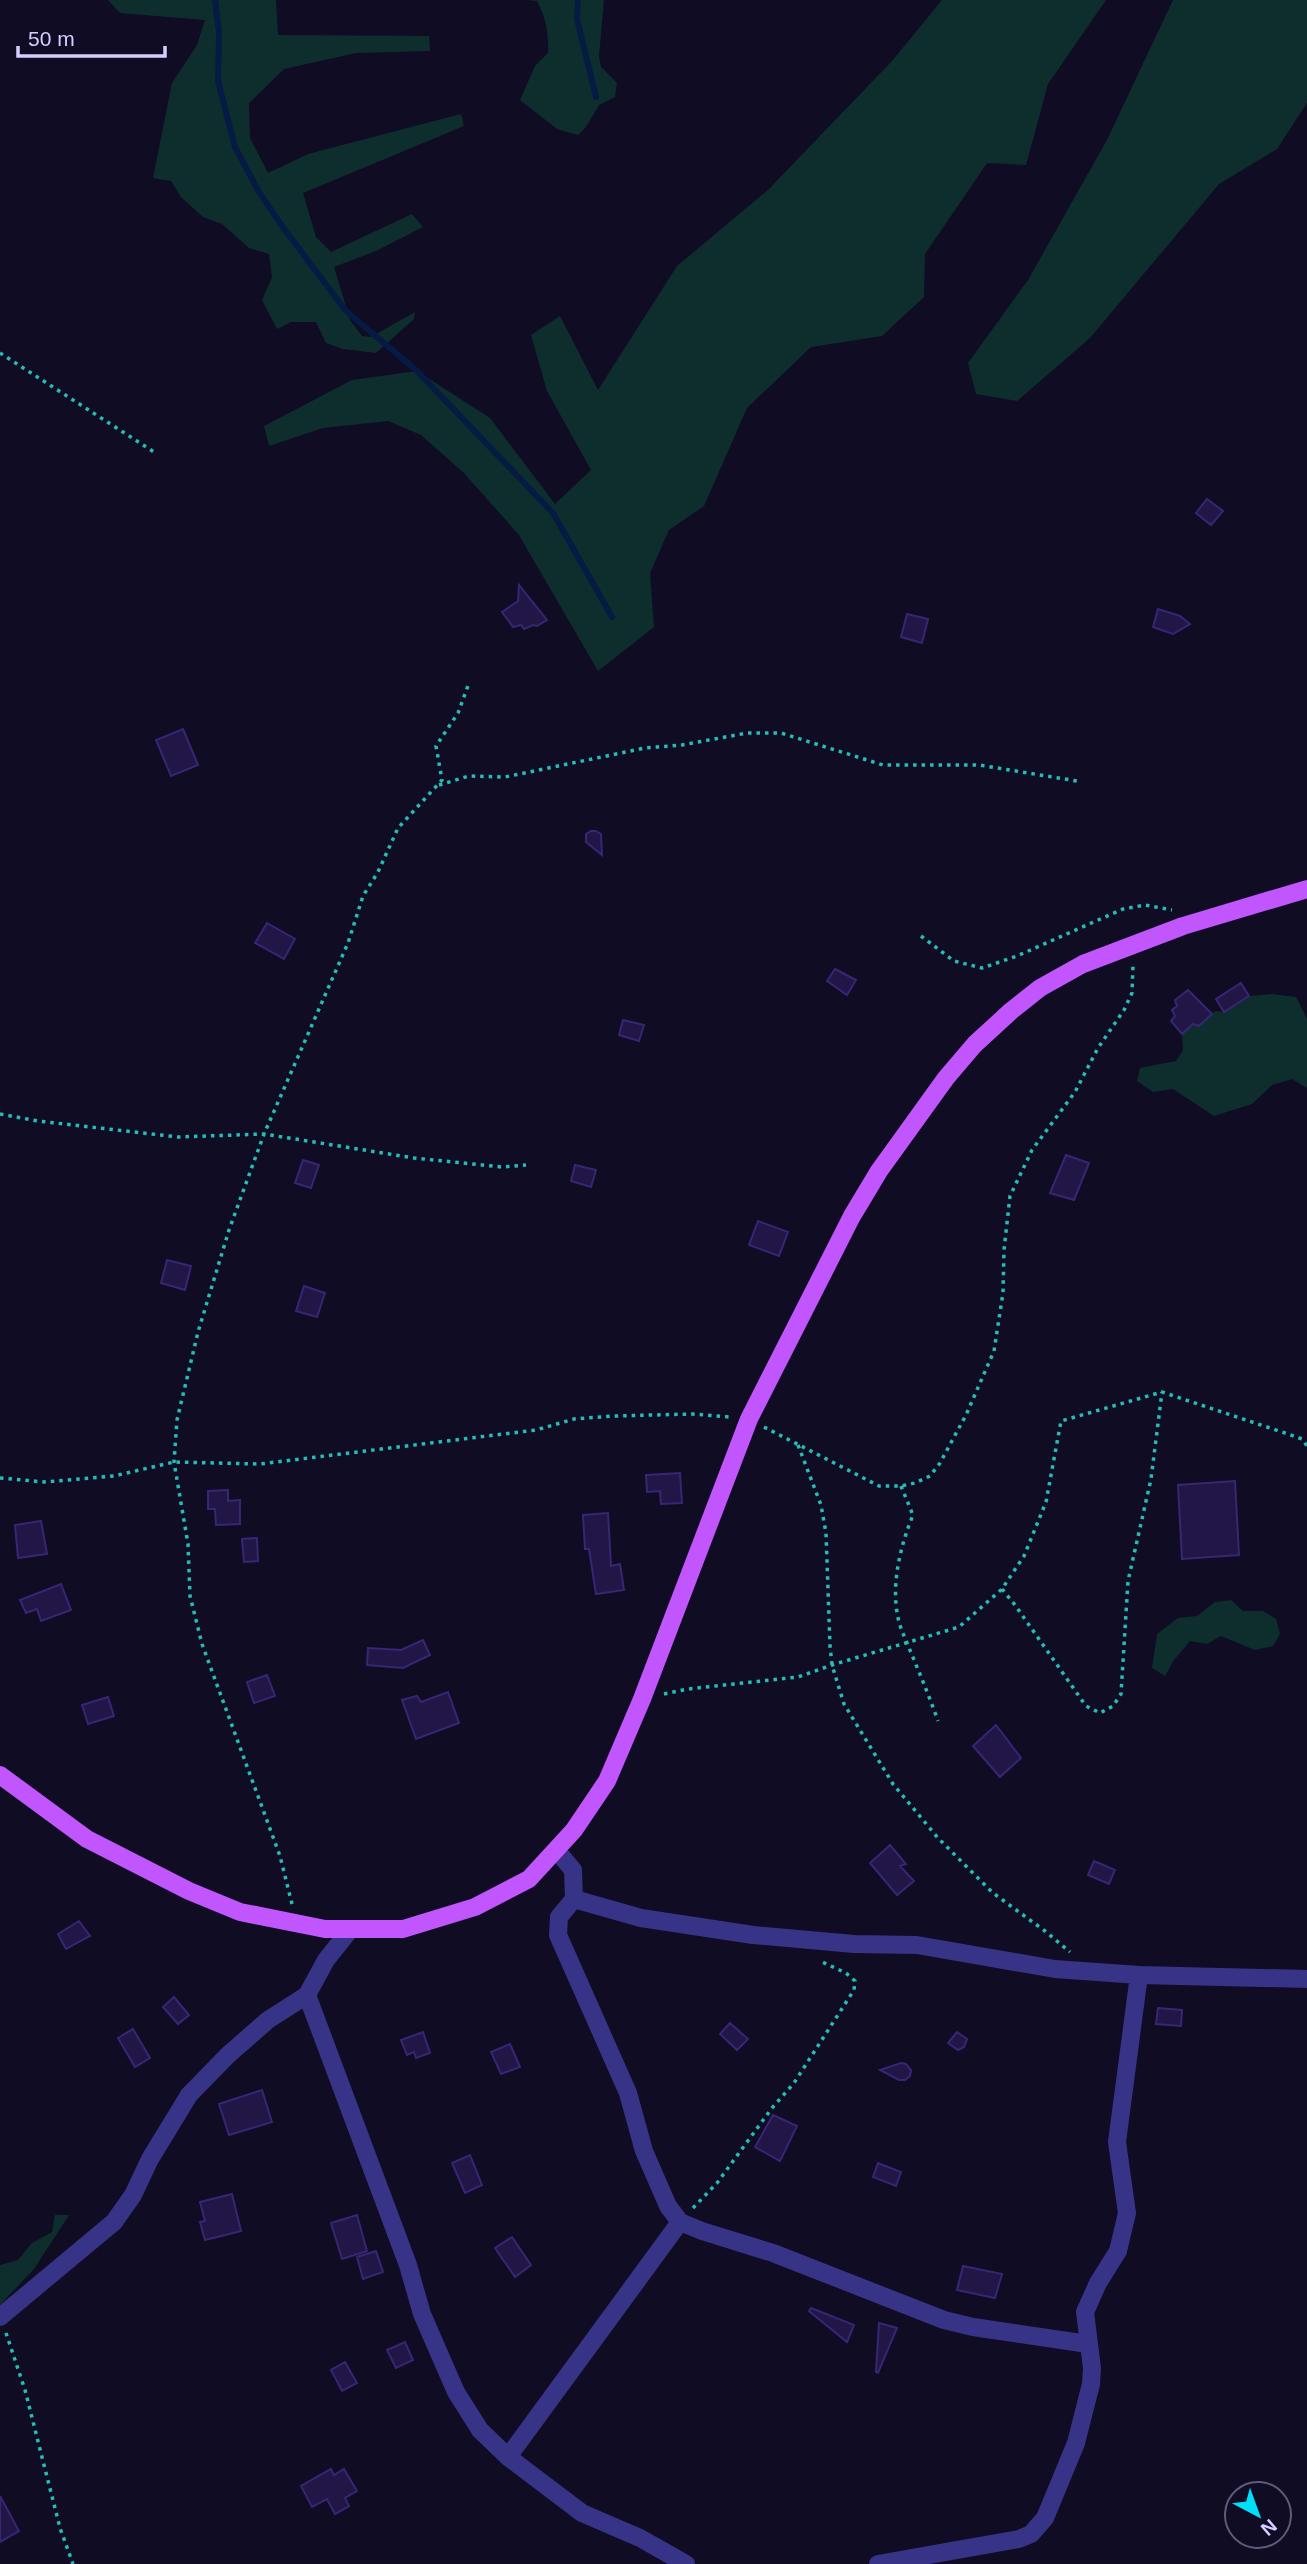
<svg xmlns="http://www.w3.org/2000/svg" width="1307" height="2564" viewBox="0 0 1307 2564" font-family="Helvetica,sans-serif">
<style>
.green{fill:#0e2e2e}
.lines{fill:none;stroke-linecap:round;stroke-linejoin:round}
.stream{stroke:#051b44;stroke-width:6}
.building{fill:#211646;stroke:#372674;stroke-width:2}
.path{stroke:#24beb6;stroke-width:3.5;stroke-dasharray:3.5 5;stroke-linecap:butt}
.minor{stroke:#373387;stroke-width:18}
.major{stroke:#c156ff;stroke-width:18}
</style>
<rect width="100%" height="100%" fill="#100c24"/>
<path class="green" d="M108,0H276L278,35L429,36L430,51L356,53L284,69L249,103L250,138L268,173L308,154L461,114L464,126L303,193L316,237L331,252L412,214L423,227L376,251L334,267L350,320L362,336L371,337L415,312L414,319L376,353L343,349L326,343L316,322H291L277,329L262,300L272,277L269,254L249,248L222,224L203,217L181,197L171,181L153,178L172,83L197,45L205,20L120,13Z
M528,0H604L599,56L601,67L617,83L615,97L599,105L586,127L578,135L557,129L520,100L535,66L548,53C549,34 546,18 537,1Z
M942,0H1106L1048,84L1026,165L987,163L925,254L924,297L882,336L811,347L747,408L704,506L669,530L650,573L654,627L598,671L519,535L464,473L421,435L388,421L323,428L269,446L264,426L352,380L417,371L490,418L555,504L591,470L547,391L531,335L560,316L598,390L677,266L768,190L892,61Z
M1173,0H1307V103L1277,149L1219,184L1090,338L1017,401L976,394L968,363L1028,280L1107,140Z
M1272,994L1296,997L1307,1019V1088L1292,1079L1272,1085L1252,1104L1214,1116L1173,1089L1153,1092L1137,1081L1140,1068L1176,1061L1183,1050L1182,1034L1193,1024L1199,1026L1215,1011L1224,1012L1249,996Z
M1231,1600L1243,1611H1263L1276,1619L1280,1634L1273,1646L1255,1650L1221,1636L1207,1644L1190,1641L1174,1660L1165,1676L1152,1668L1157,1634L1178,1618L1197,1616L1215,1602Z
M55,2215H69L34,2269L0,2305V2265L18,2260L32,2243L52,2232Z"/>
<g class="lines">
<path class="stream" d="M215,0L219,32L218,81L235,147L259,192L282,226L346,311L416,370L553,513L612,617
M578,0L577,19L596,97"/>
</g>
<path class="building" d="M1207,499L1223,511L1211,525L1196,513Z
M519,585L547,620L537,626L533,625L524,629L521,625L513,627L502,612L518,601Z
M1158,609L1180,616L1190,624L1173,634L1153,627Z
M907,614L928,619L922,643L901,637Z
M183,729L198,765L171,776L156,740Z
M591,831H596L601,834L602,855L586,842V834Z
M267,923L295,939L284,959L255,943Z
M835,969L856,980L847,995L827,981Z
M1241,983L1249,996L1224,1012L1216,999Z
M1188,990L1212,1014L1199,1026L1193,1024L1182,1034L1171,1021L1175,1016L1172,1010L1177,1006L1175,1000Z
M623,1020L644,1025L639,1041L619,1035Z
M1066,1155L1089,1163L1074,1200L1050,1193Z
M303,1160L319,1165L311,1188L295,1183Z
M575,1165L596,1170L591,1187L571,1181Z
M758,1221L788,1232L779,1256L749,1245Z
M167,1260L191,1266L185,1290L161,1283Z
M304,1286L325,1293L317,1317L296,1311Z
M680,1473L682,1503L661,1504L660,1491L647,1492L646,1475Z
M1235,1481L1239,1555L1182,1559L1178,1485Z
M228,1490V1501L240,1500V1524L216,1525L215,1509H208V1491Z
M608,1513L611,1566L620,1564L624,1590L596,1594L589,1549H585L583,1515Z
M41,1521L47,1554L18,1558L15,1525Z
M257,1538L258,1561L244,1562L242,1539Z
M61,1584L71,1610L41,1621L37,1609L26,1613L20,1600Z
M423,1640L430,1655L403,1668L367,1665L368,1648L401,1650Z
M267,1675L275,1696L254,1703L247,1682Z
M448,1692L459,1723L416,1739L402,1700L417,1696L421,1702Z
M108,1697L114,1716L88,1724L82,1705Z
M996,1725L1021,1758L1000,1777L973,1746Z
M890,1845L906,1864L900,1866L914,1881L897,1895L870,1863Z
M1094,1861L1115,1870L1109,1884L1088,1875Z
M79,1921L90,1936L66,1949L58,1934Z
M174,1997L189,2015L178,2024L163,2007Z
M1158,2008L1182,2010L1181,2026L1156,2024Z
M730,2023L748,2039L737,2050L720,2034Z
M133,2029L150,2058L135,2067L118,2038Z
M423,2032L430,2053L416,2058L414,2052L407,2055L401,2040Z
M957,2032L967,2039L964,2047L958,2050L948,2043Z
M510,2044L520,2067L501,2074L491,2052Z
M901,2063L906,2064L911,2070L910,2076L905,2080H899L880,2070Z
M262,2090L272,2122L229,2135L219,2104Z
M773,2115L797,2126L780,2161L755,2147Z
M470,2155L482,2185L465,2193L452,2163Z
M878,2163L901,2172L896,2186L873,2177Z
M232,2194L241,2231L205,2240L200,2222L205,2221L200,2202Z
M357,2215L367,2251L342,2259L331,2223Z
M512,2237L531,2265L515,2277L495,2248Z
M376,2251L383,2272L363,2279L357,2257Z
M963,2266L1002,2274L995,2298L957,2290Z
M811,2308L854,2325L847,2342L809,2311Z
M879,2323L897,2328L878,2373L876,2372Z
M405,2342L413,2360L396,2368L387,2350Z
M345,2362L357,2383L342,2391L331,2370Z
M331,2469L334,2475L344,2469L357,2491L345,2498L349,2506L335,2514L327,2499L312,2507L301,2486Z
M0,2496L19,2531L0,2542Z"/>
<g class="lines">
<path class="path" d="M0,353L154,452
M439,785L469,776L505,777L645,748L682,745L747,733H781L883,765H979L1077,781
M921,936L954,961L982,968L1017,956L1123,909L1145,905L1172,910
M0,1114L38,1121L178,1137L264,1134L414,1158L502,1167L526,1165
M764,1427L879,1486H901L915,1483L930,1476L940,1463L966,1415L994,1351L1003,1293L1004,1250L1010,1196L1032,1150L1075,1092L1098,1048L1124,1010L1132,993L1133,965
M798,1445L821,1505L826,1533L830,1646L832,1665L844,1704L893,1784L938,1838L993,1893L1045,1931L1070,1952
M0,1478L44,1482L114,1476L174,1462L260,1464L536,1430L574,1419L614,1416L692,1414L730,1417
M901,1486L913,1515C899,1549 888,1595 902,1631C914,1660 927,1690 938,1721
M1002,1589L1015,1605L1086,1706L1100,1713L1113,1706L1121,1694L1128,1581L1151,1479L1162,1392
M664,1694L688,1689L798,1677L832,1665L959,1627L1002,1589L1024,1556L1046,1502L1061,1421L1162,1392L1288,1434L1302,1439L1307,1446
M292,1904L280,1856L202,1644L190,1596L188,1544L174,1462L177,1420L198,1332L229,1230L264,1134L348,943L363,896L378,872L398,828L442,780L436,746L458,713L469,683
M693,2208L717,2183L772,2108L794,2083L854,1990L855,1981L846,1973L820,1961
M6,2333L25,2390L60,2528L73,2564"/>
<path class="minor" d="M557,1851L573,1870L574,1899L641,1918L753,1935L854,1944L917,1945L1055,1969L1139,1975L1307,1979
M574,1899L559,1917L558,1935L628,2093L644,2151L668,2206L680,2222L702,2231L773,2253L944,2320L973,2327L1088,2344
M307,1995L408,2265L422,2314L456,2392L480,2430L508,2457L582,2513L640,2538L686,2564
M0,2317L114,2222L133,2195L150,2159L189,2095L228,2055L268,2020L307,1995L326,1960L350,1930
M508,2457L680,2222
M878,2564L1019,2539L1031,2534L1045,2518L1076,2443L1091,2384L1092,2368L1085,2312L1098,2283L1118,2251L1127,2213L1117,2142L1139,1975"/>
<path class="major" d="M0,1775L87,1839L189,1891L240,1912L325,1929H403L475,1907L529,1879L574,1830L607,1781L642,1699L749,1419L852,1216L879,1171L946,1078L975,1044L1011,1011L1040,988L1083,964L1183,926L1307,889"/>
</g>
<g transform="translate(1258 2515) rotate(139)"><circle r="33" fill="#100c24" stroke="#5f5a7c" stroke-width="2"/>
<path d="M0-5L12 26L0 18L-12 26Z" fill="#00defa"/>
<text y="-10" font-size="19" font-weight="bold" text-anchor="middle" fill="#d5cfff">N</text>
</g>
<path d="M18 46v10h147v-10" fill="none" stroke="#d5cfff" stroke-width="3.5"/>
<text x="28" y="46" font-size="21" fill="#d5cfff" stroke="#100c24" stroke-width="5" paint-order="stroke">50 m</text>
</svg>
